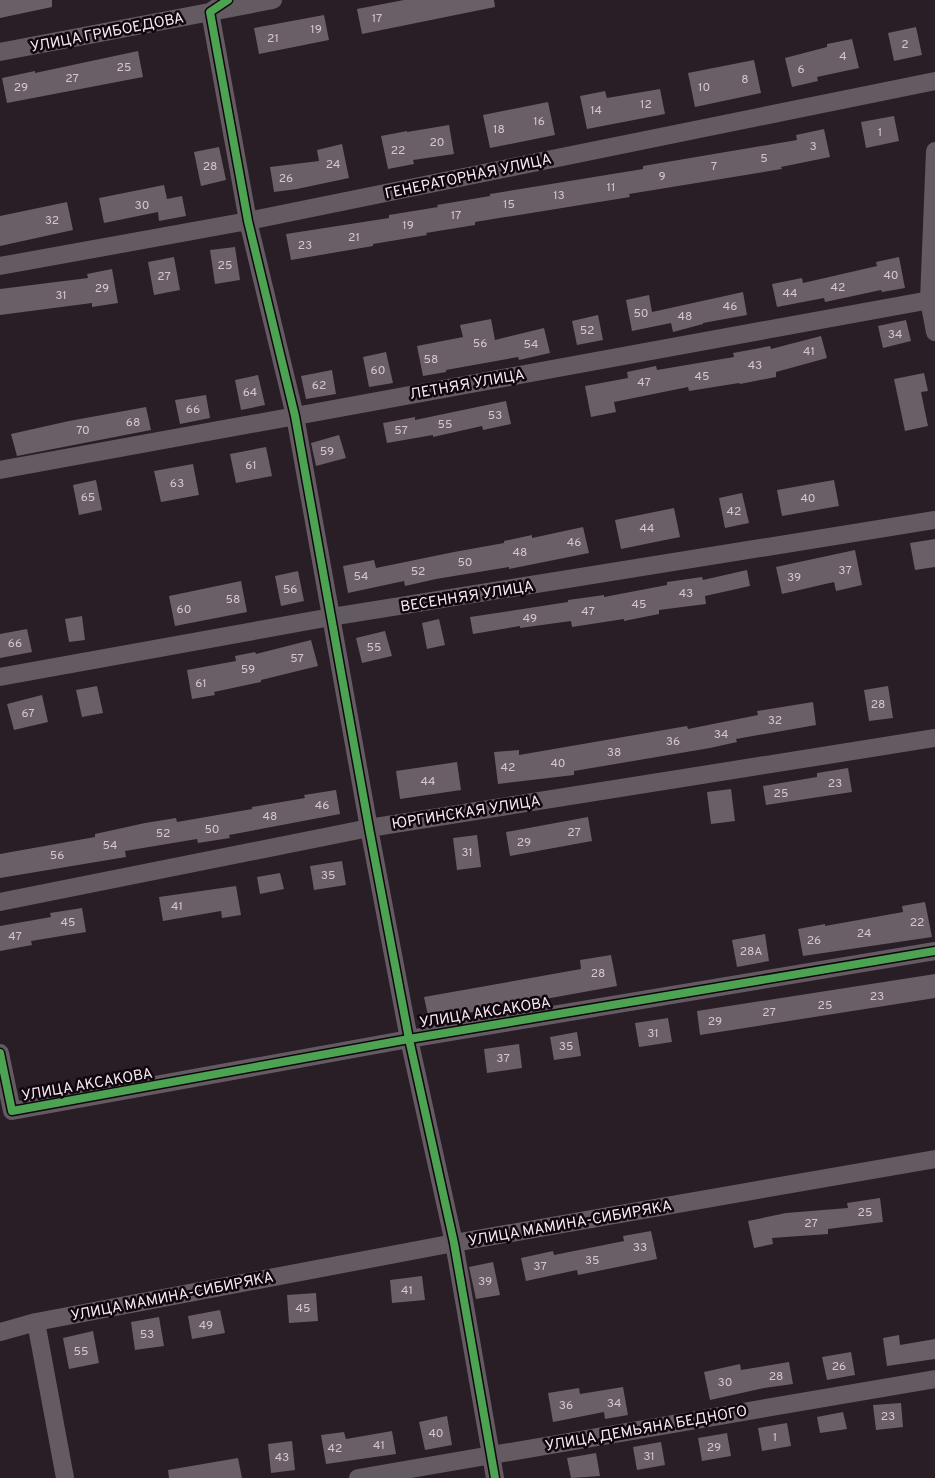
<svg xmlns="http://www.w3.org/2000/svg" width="935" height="1478" viewBox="0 0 935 1478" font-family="Overpass,sans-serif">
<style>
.building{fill:#6a5f67}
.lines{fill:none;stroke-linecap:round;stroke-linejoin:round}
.street{stroke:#645a62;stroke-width:18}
.cycleway-casing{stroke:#10070e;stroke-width:11}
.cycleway{stroke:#4ca352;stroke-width:8}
.labels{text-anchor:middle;stroke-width:5;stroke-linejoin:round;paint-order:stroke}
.number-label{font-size:12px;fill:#d4c6d1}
.street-label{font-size:15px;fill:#f8e8f4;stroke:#10070e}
</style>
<rect width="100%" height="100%" fill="#291d26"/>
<path class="building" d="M0,0H52V7L0,18Z
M404,0H494L495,7L362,34L357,9Z
M324,15L329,40L259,54L254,28Z
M916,27L922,55L894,61L888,33Z
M852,39L859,68L817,77L818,81L792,87L785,58L827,47V44Z
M138,51L143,77L7,103L2,78L35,71V73Z
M754,60L761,93L695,107L688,73Z
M660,89L665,114L587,129L580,96L605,91L607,98Z
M548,102L555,135L490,148L483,115Z
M894,116L899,141L866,148L861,122Z
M449,125L454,154L413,160L414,164L388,169L381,136L407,131V132Z
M824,129L830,157L781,167L782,169L629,194L630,197L475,222V225L426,233L427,235L373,244V246L291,260L286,234L389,218V215L438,207L437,205L490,196V194L643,169V166L797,140L796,135Z
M342,144L349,178L297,189L274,192L270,167L319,161L317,150Z
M219,147L226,180L201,186L194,152Z
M164,185L167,199L182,196L186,216L159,221L158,212L104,223L99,198Z
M67,202L73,230L0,246V216Z
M235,247L240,280L215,284L210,250Z
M174,257L180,290L154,295L148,262Z
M899,257L905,288L882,292L881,290L825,302L824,298L777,307L772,284L802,278L803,283L877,266L876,262Z
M112,269L118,303L92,307V303L0,315V289L88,278L87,274Z
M743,292L747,315L703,323V324L673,332L671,323L632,331L626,300L649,295L652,312Z
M598,315L603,340L577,345L572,321Z
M491,319L495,340L544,328L550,353L519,360L518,357L446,370V372L423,376L417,346L463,337L460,325Z
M906,320L911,341L883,348L878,326Z
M821,336L827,358L776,372V377L740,384L739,383L689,391L688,387L614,402L616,412L591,417L585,386L628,378L627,372L656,366L657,370L734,357L733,353L770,346L771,349Z
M386,352L393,383L369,387L363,357Z
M332,370L336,394L306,399L301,376Z
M924,373L928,391L921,392L928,426L905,431L894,379Z
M258,375L265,405L241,410L235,380Z
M206,395L210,418L180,424L175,400Z
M506,401L511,424L483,430L482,426L433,437V435L387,443L383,423L415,417V420Z
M146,407L151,430L17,456L11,434L69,421Z
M339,435L346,458L316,466L311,443Z
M266,447L272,476L236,483L230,454Z
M193,464L199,495L161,502L154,471Z
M96,480L102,510L79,515L73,485Z
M834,480L839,506L782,516L777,490Z
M742,493L749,523L725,528L719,498Z
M674,508L680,537L621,549L615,520Z
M583,527L589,553L509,569V567L436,579L405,586L404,581L348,593L343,566L374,560L376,568L454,552L504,543V541L532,535V538Z
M935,539V567L915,570L910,543Z
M855,550L862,585L836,591L834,582L782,594L776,567Z
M747,570L750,586L705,596L706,604L659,610V614L624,621V619L572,627L571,621L520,628V626L473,634L470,617L568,602V600L604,595V597L667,585V582L702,577L703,580Z
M298,571L304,601L281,606L275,576Z
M241,581L247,612L175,626L169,596Z
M82,616L85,640L69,642L65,619Z
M439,619L445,645L427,649L422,623Z
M27,629L32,652L0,658V634Z
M385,631L392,656L362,663L356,638Z
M311,640L318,666L261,680V682L214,692L215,695L192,699L187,670L236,661L235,656L255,652L256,654Z
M97,686L103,713L82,717L76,690Z
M888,686L893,718L869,721L864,690Z
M42,695L48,722L14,730L7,704Z
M813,702L816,725L736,739L737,742L710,748L574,771V775L498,784L494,752L519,750V755L687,726L688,729L758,715L757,711Z
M457,762L461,790L400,799L396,771Z
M848,768L852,792L766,805L763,786L817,777V773Z
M731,789L735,821L711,824L707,792Z
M336,790L340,814L229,835L230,838L198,843L197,839L125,851L126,857L0,878V854L95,837V834L145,823L176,818L177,822L252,809V807L305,798L304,795Z
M588,817L592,841L510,856L506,832Z
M477,835L481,867L457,870L453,838Z
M342,861L346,885L314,890L310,866Z
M280,873L284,889L260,894L257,877Z
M236,886L241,915L222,918L221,911L163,921L159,897Z
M925,902L932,937L803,956L798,929L825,924V926L903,912L902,906Z
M82,908L86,932L31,941L32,945L0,951V926L51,917L50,913Z
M765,934L769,961L737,967L732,940Z
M611,955L617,986L429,1020L424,997L581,969L580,960Z
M935,974V998L700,1035L697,1011Z
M668,1018L672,1042L639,1047L635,1023Z
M577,1032L581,1056L554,1060L550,1037Z
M519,1044L522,1068L487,1073L484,1049Z
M880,1198L883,1222L828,1229V1234L772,1238L773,1244L754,1248L748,1221L786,1213L848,1208L847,1203Z
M651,1231L657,1259L578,1275L577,1270L526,1281L521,1258L553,1251L554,1255L624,1241L623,1236Z
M493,1262L500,1295L476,1299L469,1267Z
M422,1276L425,1300L392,1303L390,1280Z
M316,1293L318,1321L289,1323L287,1295Z
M220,1310L225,1333L192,1339L188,1316Z
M159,1317L164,1346L135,1350L131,1322Z
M93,1331L99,1363L69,1369L63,1338Z
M899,1335L900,1345L935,1339V1359L887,1366L883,1338Z
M851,1352L855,1375L827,1380L822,1357Z
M789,1362L793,1384L764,1388L710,1400L704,1372L740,1364L741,1370Z
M623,1387L628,1415L605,1419L604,1412L553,1422L548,1393L579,1388L580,1394Z
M901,1403L903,1427L876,1430L873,1405Z
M843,1412L847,1429L820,1433L817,1417Z
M447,1416L452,1445L425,1450L419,1422Z
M787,1423L791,1446L762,1451L758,1428Z
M392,1431L396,1454L326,1464L321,1435L344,1432L346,1439Z
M727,1433L731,1456L702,1461L698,1438Z
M292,1441L295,1470L271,1473L268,1444Z
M661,1442L665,1465L637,1470L633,1447Z
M596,1453L600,1476L571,1478L567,1458Z
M238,1458L242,1478H169L168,1470Z"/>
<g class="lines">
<path class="street" d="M228,0L210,12L248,221L295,416L369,828L409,1039L454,1243L495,1478
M0,52L273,0
M935,151L929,300L935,332
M0,266L248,221L935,81
M0,470L935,299
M0,677L331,617L935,520
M0,902L369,828L935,738
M0,1053L12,1111L409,1039L935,951
M36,1322L65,1478
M0,1332L36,1322L454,1243L935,1159
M358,1478L935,1379"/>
<g class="cycleway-casing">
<path id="cycleway" d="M228,0L210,12L248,221L295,416L369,828L409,1039L454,1243L495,1478
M0,1053L12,1111L409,1039L935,951"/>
</g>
<use href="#cycleway" class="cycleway"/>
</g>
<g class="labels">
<g class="number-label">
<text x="377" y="22">17</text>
<text x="316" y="33">19</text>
<text x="273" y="42">21</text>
<text x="905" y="48">2</text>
<text x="843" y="60">4</text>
<text x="124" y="71">25</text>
<text x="801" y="73">6</text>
<text x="72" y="82">27</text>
<text x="745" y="83">8</text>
<text x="21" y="91">29</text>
<text x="704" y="91">10</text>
<text x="646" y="108">12</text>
<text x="596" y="114">14</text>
<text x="539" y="125">16</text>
<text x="499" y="133">18</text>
<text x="880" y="136">1</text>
<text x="437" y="146">20</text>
<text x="813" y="150">3</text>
<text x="398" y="154">22</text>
<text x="764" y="162">5</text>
<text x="333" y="168">24</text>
<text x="210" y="170">28</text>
<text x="714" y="170">7</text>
<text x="662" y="180">9</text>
<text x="286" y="182">26</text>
<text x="611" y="191">11</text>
<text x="559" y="199">13</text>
<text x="509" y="208">15</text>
<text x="142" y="209">30</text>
<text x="456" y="219">17</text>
<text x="52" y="224">32</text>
<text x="408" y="229">19</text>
<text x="354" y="241">21</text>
<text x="305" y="249">23</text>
<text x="225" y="269">25</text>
<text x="891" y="279">40</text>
<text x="164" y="280">27</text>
<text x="838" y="291">42</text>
<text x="102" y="292">29</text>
<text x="790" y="297">44</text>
<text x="61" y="299">31</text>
<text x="730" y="310">46</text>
<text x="641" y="317">50</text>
<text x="685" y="320">48</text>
<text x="587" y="334">52</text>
<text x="895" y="338">34</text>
<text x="480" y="347">56</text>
<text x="531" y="348">54</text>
<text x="809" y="355">41</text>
<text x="431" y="363">58</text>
<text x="755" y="369">43</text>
<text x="378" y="374">60</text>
<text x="702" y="380">45</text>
<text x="644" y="386">47</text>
<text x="319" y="389">62</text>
<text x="250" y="396">64</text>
<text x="193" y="413">66</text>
<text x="495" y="419">53</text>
<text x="133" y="426">68</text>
<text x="445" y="428">55</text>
<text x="83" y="434">70</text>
<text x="401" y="434">57</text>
<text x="327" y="455">59</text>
<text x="251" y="469">61</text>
<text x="177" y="487">63</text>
<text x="88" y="501">65</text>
<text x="808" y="502">40</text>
<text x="734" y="515">42</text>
<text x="647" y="532">44</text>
<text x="574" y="546">46</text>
<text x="520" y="556">48</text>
<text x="465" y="566">50</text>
<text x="845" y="574">37</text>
<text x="418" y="575">52</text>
<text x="361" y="580">54</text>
<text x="794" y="581">39</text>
<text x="290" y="593">56</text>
<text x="686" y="597">43</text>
<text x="233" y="603">58</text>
<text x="639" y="608">45</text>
<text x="184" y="613">60</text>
<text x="588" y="615">47</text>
<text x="530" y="622">49</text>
<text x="15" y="647">66</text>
<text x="374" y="651">55</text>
<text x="297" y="662">57</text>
<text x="248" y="673">59</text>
<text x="201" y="687">61</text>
<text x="878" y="708">28</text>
<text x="28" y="717">67</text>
<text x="775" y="724">32</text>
<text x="721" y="738">34</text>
<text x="673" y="745">36</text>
<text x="614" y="756">38</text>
<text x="558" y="767">40</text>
<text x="508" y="771">42</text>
<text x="428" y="785">44</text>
<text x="835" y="787">23</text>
<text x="781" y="797">25</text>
<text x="322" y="809">46</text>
<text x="270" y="820">48</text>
<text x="212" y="833">50</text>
<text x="574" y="836">27</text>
<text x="163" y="837">52</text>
<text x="524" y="846">29</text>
<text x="110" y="849">54</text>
<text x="467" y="856">31</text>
<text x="57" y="859">56</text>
<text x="328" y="879">35</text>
<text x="177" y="910">41</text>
<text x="68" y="926">45</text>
<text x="917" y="926">22</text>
<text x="864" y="937">24</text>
<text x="15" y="940">47</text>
<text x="814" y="944">26</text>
<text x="751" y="955">28А</text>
<text x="598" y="977">28</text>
<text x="877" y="1000">23</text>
<text x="825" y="1009">25</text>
<text x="769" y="1016">27</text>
<text x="715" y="1025">29</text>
<text x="653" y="1037">31</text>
<text x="566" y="1050">35</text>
<text x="503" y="1062">37</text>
<text x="865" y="1216">25</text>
<text x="811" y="1227">27</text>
<text x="640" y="1251">33</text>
<text x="592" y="1264">35</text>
<text x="540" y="1270">37</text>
<text x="485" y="1285">39</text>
<text x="407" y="1294">41</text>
<text x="303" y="1312">45</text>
<text x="206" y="1329">49</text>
<text x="147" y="1338">53</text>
<text x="81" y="1355">55</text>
<text x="839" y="1370">26</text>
<text x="776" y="1380">28</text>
<text x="725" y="1386">30</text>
<text x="614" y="1407">34</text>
<text x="566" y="1409">36</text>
<text x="888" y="1420">23</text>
<text x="436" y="1437">40</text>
<text x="775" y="1441">1</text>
<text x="379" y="1449">41</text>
<text x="714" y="1451">29</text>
<text x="335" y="1452">42</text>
<text x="649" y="1460">31</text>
<text x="282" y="1461">43</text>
</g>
<g class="street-label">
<text transform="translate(107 32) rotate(-11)" y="5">УЛИЦА ГРИБОЕДОВА</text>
<text transform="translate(468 176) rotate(-12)" y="5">ГЕНЕРАТОРНАЯ УЛИЦА</text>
<text transform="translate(467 384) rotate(-10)" y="5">ЛЕТНЯЯ УЛИЦА</text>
<text transform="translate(467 596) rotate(-9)" y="5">ВЕСЕННЯЯ УЛИЦА</text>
<text transform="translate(466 812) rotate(-9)" y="5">ЮРГИНСКАЯ УЛИЦА</text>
<text transform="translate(485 1012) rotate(-9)" y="5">УЛИЦА АКСАКОВА</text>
<text transform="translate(87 1084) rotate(-10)" y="5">УЛИЦА АКСАКОВА</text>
<text transform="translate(570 1223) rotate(-10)" y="5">УЛИЦА МАМИНА-СИБИРЯКА</text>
<text transform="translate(172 1296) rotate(-11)" y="5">УЛИЦА МАМИНА-СИБИРЯКА</text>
<text transform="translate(646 1428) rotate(-10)" y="5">УЛИЦА ДЕМЬЯНА БЕДНОГО</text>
</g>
</g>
</svg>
